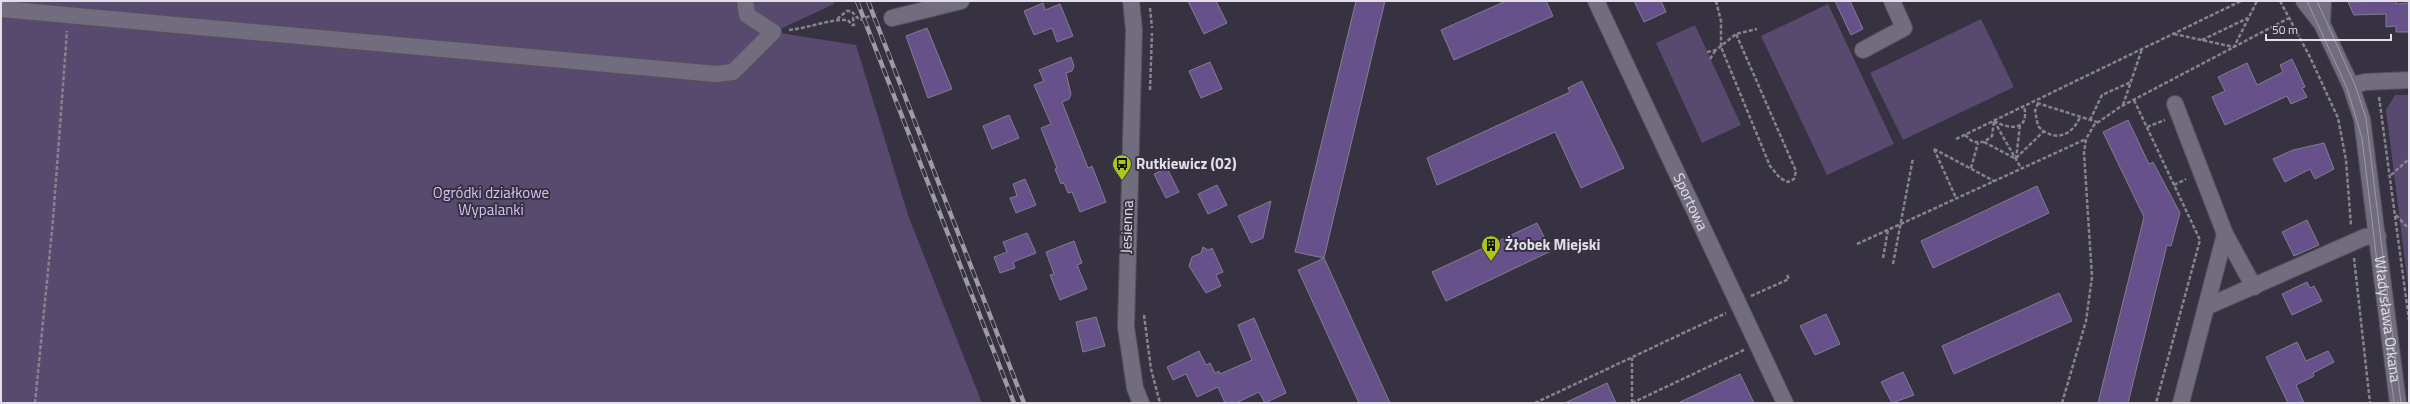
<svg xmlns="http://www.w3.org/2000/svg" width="2410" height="404" viewBox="0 0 2410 404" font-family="'Titillium Web',sans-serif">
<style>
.green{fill:#574a6e}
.building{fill:#67518b;stroke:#837d8f}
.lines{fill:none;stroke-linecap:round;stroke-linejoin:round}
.minor-casing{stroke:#55515d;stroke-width:18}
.path{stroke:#86828f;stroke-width:2.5;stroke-dasharray:4 2;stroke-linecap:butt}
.minor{stroke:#726d7e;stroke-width:16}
.tram{stroke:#9e9aa6;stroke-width:1}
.rail-casing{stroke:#9e9aa6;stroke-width:4.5}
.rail{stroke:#373241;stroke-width:3;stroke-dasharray:9;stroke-linecap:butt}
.labels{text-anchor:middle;stroke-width:4;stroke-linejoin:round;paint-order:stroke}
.poi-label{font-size:15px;font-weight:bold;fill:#e2dfe9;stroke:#373241;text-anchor:start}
.park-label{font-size:15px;fill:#d3c2f6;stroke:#373241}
.street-label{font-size:15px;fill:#e2dfe9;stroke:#373241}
</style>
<rect width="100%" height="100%" fill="#373241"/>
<path class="green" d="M1,1H833L834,4L774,32L856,45L908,215L982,403H1Z
M1828,4L1894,144L1827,175L1761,36Z
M1981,19L2014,87L1903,140L1870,73Z
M1695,25L1741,125L1702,143L1656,43Z
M2395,95H2409V293L2386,110Z"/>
<path class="building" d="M1188,1H1216L1227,23L1204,34Z
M1356,1H1385L1324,258L1295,252Z
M1506,1H1546L1553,16L1454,60L1441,30Z
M1634,1H1661L1666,12L1644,22Z
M1835,1H1850L1863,29L1851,35Z
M2396,1V4L2409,3V32H2396V26L2386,27V14L2354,15L2348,2Z
M1043,3L1045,10L1060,4L1073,36L1057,42L1052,28L1034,35L1024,11Z
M927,28L952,89L928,98L906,36Z
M1071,57L1074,66L1072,71L1066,73L1071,94L1069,99L1062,102L1088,168L1092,166L1106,202L1080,212L1072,192L1068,193L1064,183L1061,184L1055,169L1057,168L1041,128L1051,124L1034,85L1044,81L1039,70Z
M2292,59L2305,87L2302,88L2307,97L2291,104L2287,96L2225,125L2212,97L2225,91L2218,77L2247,63L2257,85L2283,72L2280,65Z
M1210,62L1222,89L1201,98L1189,71Z
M1582,81L1624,168L1581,188L1555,132L1437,185L1427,158L1570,92L1568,88Z
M1009,115L1019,138L992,149L983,126Z
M2128,120L2149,164L2153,162L2180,213L2171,246L2167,245L2128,403H2098L2144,217L2103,132Z
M2324,143L2334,169L2315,179L2310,169L2285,182L2273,159L2293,150Z
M1167,168L1179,192L1166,198L1154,174Z
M1025,179L1036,205L1016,213L1010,198L1017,196L1013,184Z
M1217,185L1227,205L1208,214L1198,194Z
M2037,186L2049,213L1933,268L1921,241Z
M1271,201L1263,238L1251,243L1238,216Z
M2307,220L2319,245L2294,256L2282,232Z
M1537,223L1551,251L1446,301L1432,272Z
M1027,233L1036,253L1013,262L1015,268L1000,273L994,257L1007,252L1003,242Z
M1074,241L1082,263L1077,265L1087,289L1060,300L1050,275L1054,274L1046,252Z
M1203,247L1208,250L1212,248L1223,272L1216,275L1221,286L1206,293L1189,266L1192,257L1201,253Z
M1324,258L1390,403H1359L1298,270Z
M2307,282L2310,288L2314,286L2322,301L2292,315L2282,294Z
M2059,293L2072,321L1954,374L1942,346Z
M1826,314L1840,344L1815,355L1800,326Z
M1096,317L1105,346L1083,352L1076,322Z
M1254,318L1286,393L1265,403L1259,392L1236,403H1225L1218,387L1197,397L1186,374L1173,380L1167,367L1199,351L1206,365L1210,363L1215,373L1219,371L1220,374L1252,360L1238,325Z
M2297,342L2306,361L2328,351L2334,362L2313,373L2314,376L2296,385L2304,403H2288L2266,357Z
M1903,372L1914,395L1892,403L1881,382Z
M1740,374L1754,403H1678L1714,386Z
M1607,383L1616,403H1565Z"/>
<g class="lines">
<g class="minor-casing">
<g id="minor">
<path d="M1131,1L1134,30L1126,327L1135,388L1141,403"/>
<path id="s1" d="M1596,1L1785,403"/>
<path id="s2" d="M2304,1L2322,24L2351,86L2362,119L2398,403"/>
<path d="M1,9L716,74L733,72L773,32L747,15L745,1"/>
<path d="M892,18L961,1"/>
<path d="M2322,24L2323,1"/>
<path d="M1863,50L1904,28L1892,1"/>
<path d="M2351,86L2365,82L2409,80"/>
<path d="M2175,104L2225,234"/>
<path d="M2206,307L2225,234L2254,287"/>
<path d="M2181,403L2206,307L2365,237L2378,236"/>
</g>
</g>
<path class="path" d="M1716,1L1721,21V47L1770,166L1780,178L1788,182L1794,179L1796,171L1736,34
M2280,1L2309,55L2338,118L2346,160L2351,226
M1150,8L1152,28
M837,19L847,11H851L856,16
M789,30C809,28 829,19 848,20L852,25H854L853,18L857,17L860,20L877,13
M2174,34L2234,47L2257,1
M2202,40L2248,18
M1707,52L1716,50L1736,34L1757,29
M1710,59L1715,51
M1150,90L1152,33
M2379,97L2409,320
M2134,100L2200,240L2156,403
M2037,103L2097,122
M2038,103L2035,111L2038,126C2054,143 2072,136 2080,117
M2123,105L2142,49
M2090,120L2102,95L2131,82
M1994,121L2021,168
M1994,121C2010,130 2030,131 2024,106
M2147,127L2165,120
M1965,135L1973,142H1984L1992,136L1994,121
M1956,139L2241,1
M1984,142L2016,159L2020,125
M1934,149L1994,181
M1934,149L1956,198
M2016,158L2044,131
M1971,168L1978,143
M2391,175L2409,159
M2174,185L2186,179
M2396,215L2409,229
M1857,244L2086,139
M1883,258L1888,230
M2354,258L2370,403
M1893,264L1913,158
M1751,296L1789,279L1787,275
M1144,315L1151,369L1160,403
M35,403L53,220L67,31
M1535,403L1726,313
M1632,403L1744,350
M1632,403V358
M2062,403L2086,321L2092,277L2084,153L2086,139L2094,125L2120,107L2289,18"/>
<use href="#minor" class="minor"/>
<path class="tram" d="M2307,1L2347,88L2362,138L2394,403
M2317,1L2355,85L2366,118L2401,403"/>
<g class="rail-casing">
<path id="rail" d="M857,1L1014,403
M868,1L1024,403"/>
</g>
<use href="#rail" class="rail"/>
</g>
<defs>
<g id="bus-pin" transform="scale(1)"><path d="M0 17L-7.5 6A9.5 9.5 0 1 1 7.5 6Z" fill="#a9c71b" stroke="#373241"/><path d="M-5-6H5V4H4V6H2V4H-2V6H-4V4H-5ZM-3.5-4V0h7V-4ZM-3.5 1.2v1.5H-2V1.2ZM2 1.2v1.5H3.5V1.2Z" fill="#111"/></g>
<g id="building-pin" transform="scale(1)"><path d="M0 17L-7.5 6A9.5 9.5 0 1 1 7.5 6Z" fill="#a9c71b" stroke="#373241"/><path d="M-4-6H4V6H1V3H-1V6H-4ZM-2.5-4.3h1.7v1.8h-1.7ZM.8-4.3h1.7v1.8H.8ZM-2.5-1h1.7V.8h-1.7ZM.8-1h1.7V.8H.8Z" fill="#111"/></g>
</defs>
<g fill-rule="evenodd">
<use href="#bus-pin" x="1122" y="164"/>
<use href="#building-pin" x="1491" y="245"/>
</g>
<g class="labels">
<g class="poi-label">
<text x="1136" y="169">Rutkiewicz (02)</text>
<text x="1505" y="250">Żłobek Miejski</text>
</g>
<g class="park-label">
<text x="491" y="198">Ogródki działkowe<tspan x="491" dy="17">Wypalanki</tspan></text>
</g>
<g class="street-label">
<text dy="5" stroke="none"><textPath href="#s1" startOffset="222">Sportowa</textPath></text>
<text transform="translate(1127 227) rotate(-88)" y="5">Jesienna</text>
<text dy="5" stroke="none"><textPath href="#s2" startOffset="334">Władysława Orkana</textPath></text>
</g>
</g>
<rect width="2410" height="404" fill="none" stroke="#e2dfe9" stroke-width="4"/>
<path d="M2266 34v6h125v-6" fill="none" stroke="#e2dfe9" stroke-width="2"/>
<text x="2272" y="34" font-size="12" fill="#e2dfe9" stroke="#373241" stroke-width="3" paint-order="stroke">50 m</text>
</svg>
